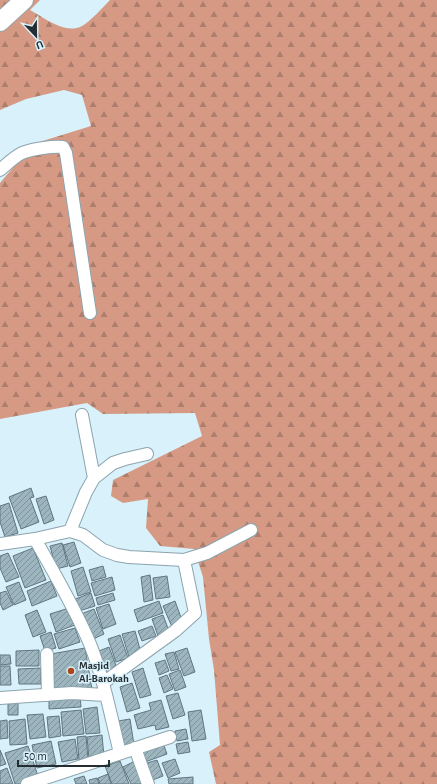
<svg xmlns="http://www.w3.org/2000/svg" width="437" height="784" viewBox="0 0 437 784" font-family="'Alegreya Sans',sans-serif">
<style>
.forest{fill:url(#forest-firs)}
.building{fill:url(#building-hatch);stroke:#607780}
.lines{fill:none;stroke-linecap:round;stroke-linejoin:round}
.minor-casing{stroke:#8da4ae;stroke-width:14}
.secondary-casing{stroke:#8da4ae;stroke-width:20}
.minor{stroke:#fff;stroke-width:12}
.secondary{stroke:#fff;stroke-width:18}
.poi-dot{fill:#ac4719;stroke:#d8f1fb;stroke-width:1.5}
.labels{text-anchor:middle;stroke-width:3;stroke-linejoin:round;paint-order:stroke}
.poi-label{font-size:11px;font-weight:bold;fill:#242d31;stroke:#d8f1fb;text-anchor:start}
</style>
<defs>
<pattern id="forest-firs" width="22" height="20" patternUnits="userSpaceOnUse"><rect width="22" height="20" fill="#d69a84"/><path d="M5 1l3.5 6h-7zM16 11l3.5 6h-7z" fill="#ad7e6d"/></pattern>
<pattern id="building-hatch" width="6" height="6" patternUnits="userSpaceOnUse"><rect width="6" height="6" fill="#9db5bf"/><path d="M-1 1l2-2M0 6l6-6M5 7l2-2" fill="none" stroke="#80949c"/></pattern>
</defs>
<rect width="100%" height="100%" fill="#d8f1fb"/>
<path class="forest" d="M0,0H40L30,10C45,18 65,35 82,26C90,22 103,7 110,0H437V784H216L209,752L220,745L214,670L209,639L203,577L194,549L160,546L146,528L148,499L123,503L111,496L113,480L202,436L195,413L103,414L87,403L0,419V183L33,144L91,126L82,95L64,90L26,99L0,110Z"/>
<path class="building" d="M31,488L34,497L30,498L39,522L21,529L9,497Z
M46,496L54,520L44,524L36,499Z
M9,503L18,533L5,537L0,522V506Z
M74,542L81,563L70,567L63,545Z
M62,543L68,566L56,569L50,546Z
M33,548L46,580L25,588L13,556Z
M8,553L19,577L6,582L0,568V556Z
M103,566L106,577L92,581L89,570Z
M83,567L91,592L78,596L71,571Z
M150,575L153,600L144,602L141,577Z
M167,576L170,597L156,599L153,578Z
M112,577L115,590L95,596L91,583Z
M51,581L57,596L32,606L27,591Z
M19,582L26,600L14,605L6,587Z
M6,591L13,605L3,610L0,603V593Z
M91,593L95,606L76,612L70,601Z
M113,593L115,600L98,605L96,598Z
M159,601L163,613L138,622L134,610Z
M175,601L183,623L172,627L163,606Z
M109,604L116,624L103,629L96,608Z
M69,608L75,625L56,632L50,614Z
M94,609L104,634L91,640L81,614Z
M37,610L46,632L33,637L25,615Z
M163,615L169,631L158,636L152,619Z
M152,626L156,636L142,641L138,631Z
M75,628L80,642L59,649L54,634Z
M135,631L141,653L129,657L122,634Z
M51,632L56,648L45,651L40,636Z
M120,635L128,658L116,662L108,639Z
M109,647L117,668L107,673L99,651Z
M85,648L92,689L54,688L51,654Z
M187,648L195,672L184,676L175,652Z
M39,650V666H16V651Z
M174,652L179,669L171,671L165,654Z
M0,655H10L11,664L0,665Z
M165,660L169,671L159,675L155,663Z
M0,666H10L11,685H0Z
M41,668V684H19L18,669Z
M143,668L151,695L140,698L132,672Z
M180,670L186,687L175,691L169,674Z
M167,675L173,689L164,693L159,678Z
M132,683L140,708L127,712L120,687Z
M178,693L185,715L173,719L166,696Z
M80,696L81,707L49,709V697Z
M18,700V715H8V701Z
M161,700L169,727L156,730L155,725L138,729L134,715L151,710L149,703Z
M97,707L100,733L86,734L83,709Z
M81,710L84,734L63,736L61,712Z
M201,710L206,739L192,741L188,712Z
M43,714L46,737L30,739L27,715Z
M59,716L61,736L49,738L47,717Z
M25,719L27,744L10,745L9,721Z
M130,719L134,745L122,747L118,721Z
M7,720L8,738L0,739V721Z
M186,729L188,739L177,741L175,731Z
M102,735L104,757L89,759L87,737Z
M86,736L88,759L79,760L77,737Z
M75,739L78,759L62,762L58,742Z
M51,741L56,764L37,768L32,745Z
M188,742L190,752L178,754L176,744Z
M163,743L167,754L145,762L141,751Z
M28,746L39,779L21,784H15L5,753Z
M0,750L6,764L0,766Z
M175,759L180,773L168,778L162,763Z
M157,760L163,776L150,781L144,764Z
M120,761L129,784H112L105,766Z
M135,761L142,784H131L123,767Z
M7,768L13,784H0V771Z
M108,774L111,784H100L98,778Z
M84,776L87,784H76L74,779Z
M193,777V784H169L168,779Z
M97,778L99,784H90L89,780Z"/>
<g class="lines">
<g class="minor-casing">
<path id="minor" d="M0,170C7,164 14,157 22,153C32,149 52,146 63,147L66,153L90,313
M94,478L113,463L125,459L147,454
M70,531L86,492L94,478L82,415
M35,539C54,573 75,608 90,644C104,679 111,717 120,753
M0,544L35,539L70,531L83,535L103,550L117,555L129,557L184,560
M47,654L48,695
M103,683L175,631L195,613L184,560L207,553L251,530
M0,698L72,693L105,695
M135,748L148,784
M27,784L170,737"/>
</g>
<g class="secondary-casing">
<path id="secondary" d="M0,22L24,0"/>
</g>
<use href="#minor" class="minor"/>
<use href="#secondary" class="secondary"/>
</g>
<circle class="poi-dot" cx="71" cy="671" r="4"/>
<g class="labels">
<g class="poi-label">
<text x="79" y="669">Masjid<tspan x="79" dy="13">Al-Barokah</tspan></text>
</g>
</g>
<g transform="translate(36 36) rotate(158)" stroke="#d8f1fb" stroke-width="3" paint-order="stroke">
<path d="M0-3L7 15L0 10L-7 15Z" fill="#242d31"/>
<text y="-6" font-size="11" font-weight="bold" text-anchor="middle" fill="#242d31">U</text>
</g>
<path d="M18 760v6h91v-6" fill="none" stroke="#242d31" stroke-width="2"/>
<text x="24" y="760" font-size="12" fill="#242d31" stroke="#d8f1fb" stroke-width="3" paint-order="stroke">50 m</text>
</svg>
